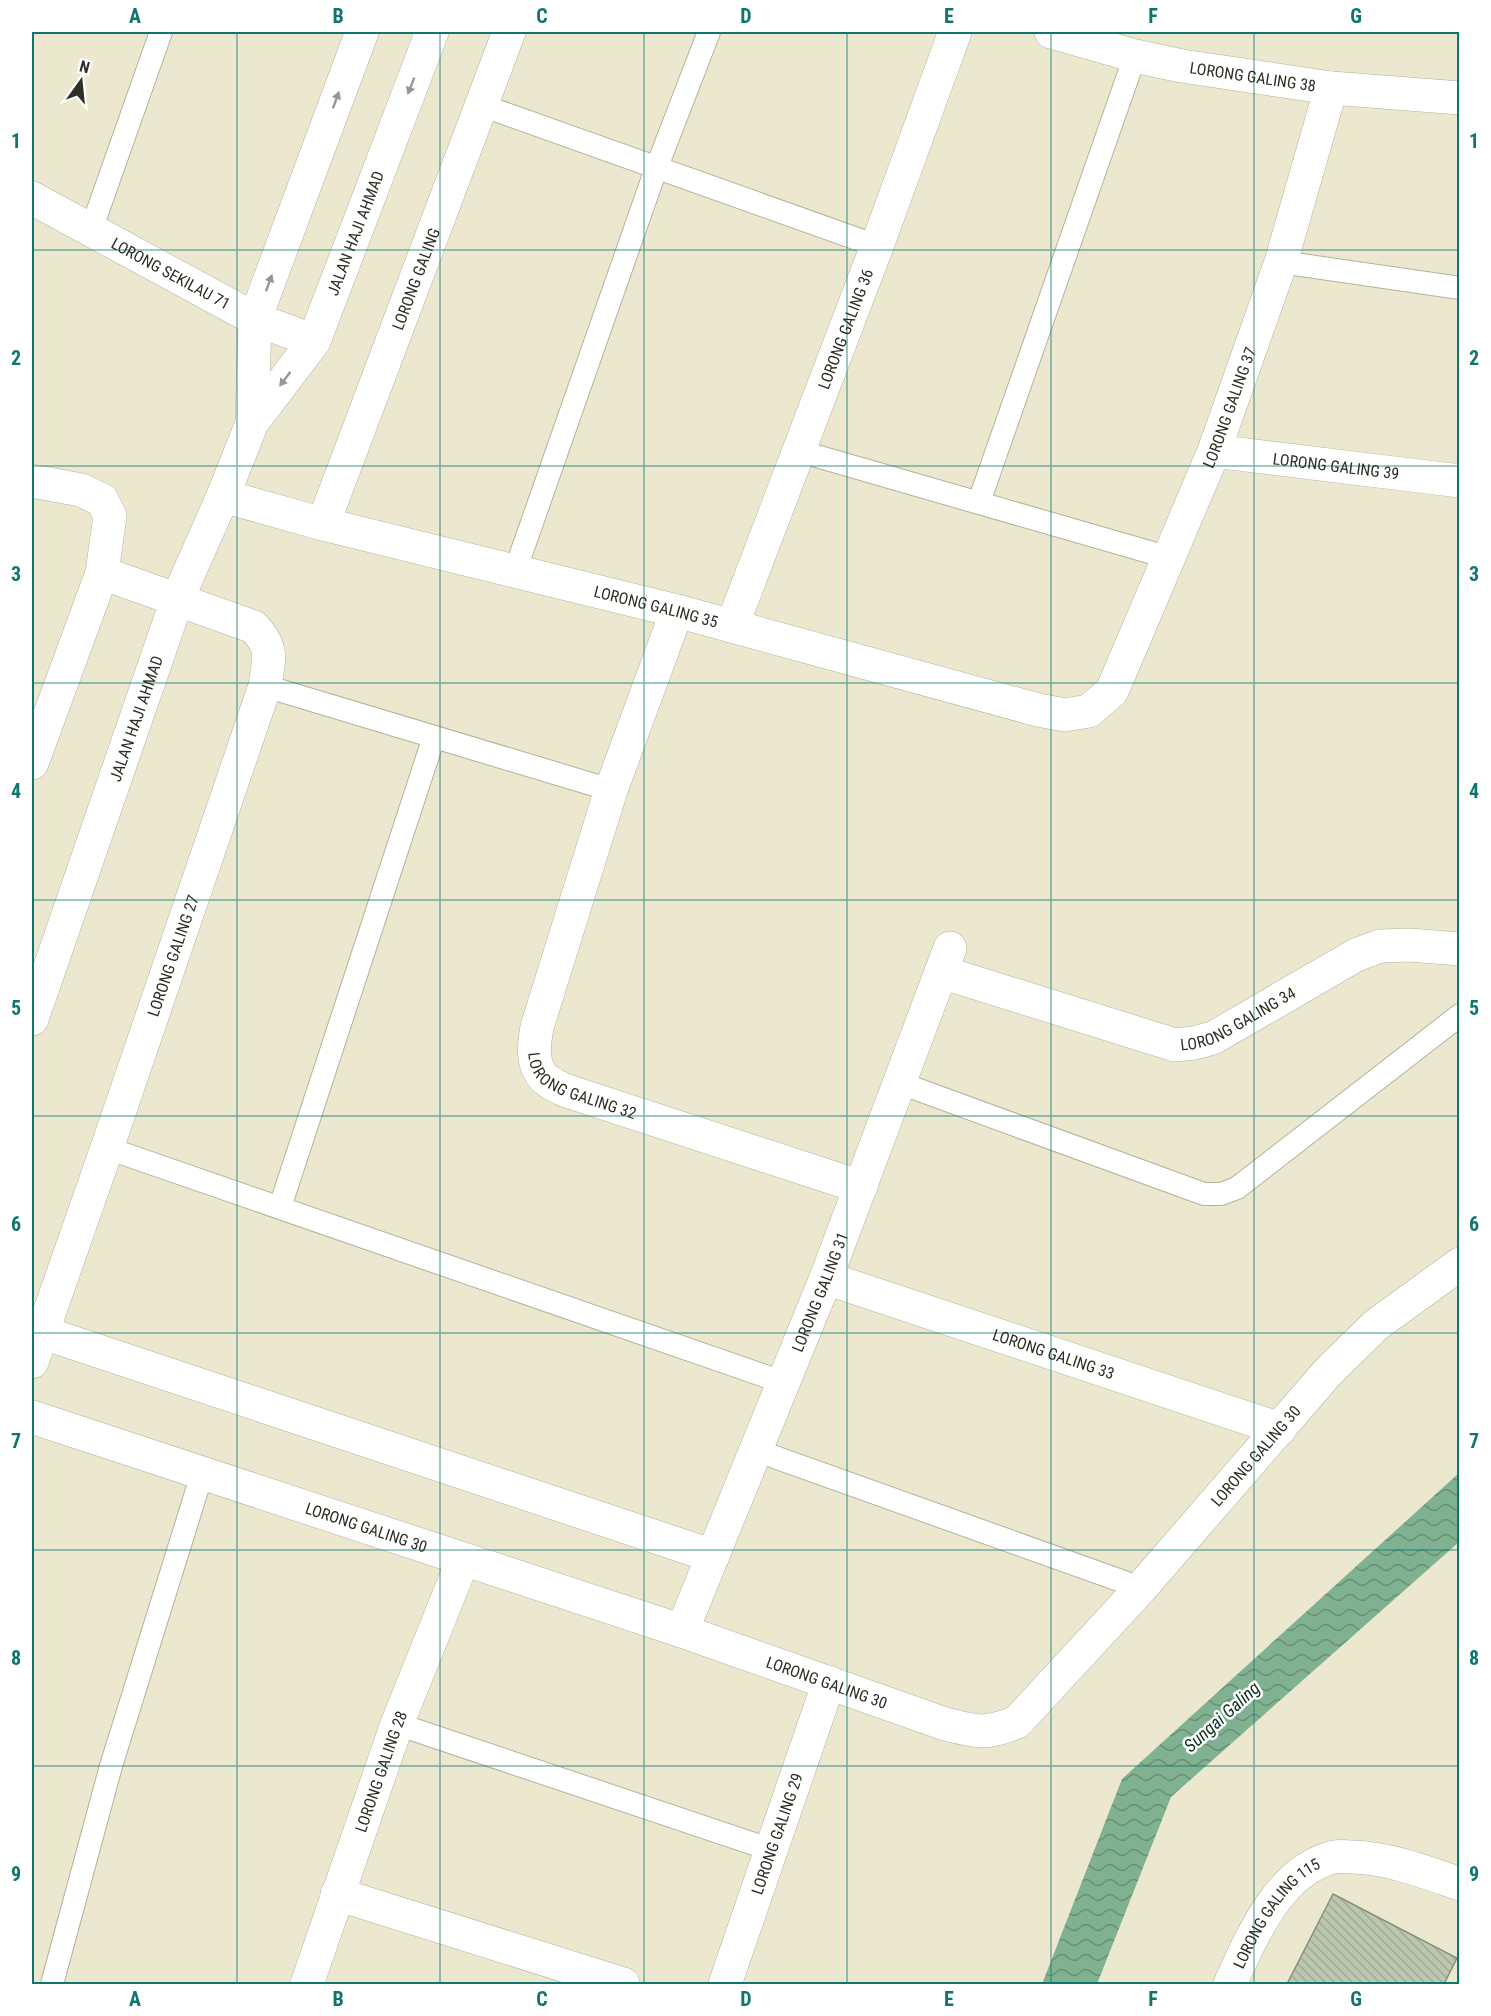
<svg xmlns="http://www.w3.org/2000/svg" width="1491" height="2016" viewBox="0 0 1491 2016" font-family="'Roboto Condensed',sans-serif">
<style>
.water{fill:url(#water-waves)}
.building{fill:url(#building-back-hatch);stroke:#87917b;stroke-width:1.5}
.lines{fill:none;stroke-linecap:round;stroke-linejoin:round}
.lane-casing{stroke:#b5b29a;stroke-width:24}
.street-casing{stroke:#b5b29a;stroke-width:34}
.secondary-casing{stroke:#b5b29a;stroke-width:34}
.lane{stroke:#fff;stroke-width:22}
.street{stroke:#fff;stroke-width:33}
.secondary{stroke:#fff;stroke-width:33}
.oneway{fill:#979692}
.grid{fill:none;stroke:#0f766e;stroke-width:1.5;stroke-opacity:0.55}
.labels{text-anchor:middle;stroke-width:5;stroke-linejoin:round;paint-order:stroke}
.street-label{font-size:16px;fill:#2f2e24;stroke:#fff}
.water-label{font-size:18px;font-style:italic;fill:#0a321c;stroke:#fff}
.neatline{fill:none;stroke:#0f766e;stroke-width:2}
.grid-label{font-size:20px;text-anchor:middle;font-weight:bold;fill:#0f766e}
</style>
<defs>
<pattern id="water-waves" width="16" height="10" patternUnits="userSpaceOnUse" patternTransform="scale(1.5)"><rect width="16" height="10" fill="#80b190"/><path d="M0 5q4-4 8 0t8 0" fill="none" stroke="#699075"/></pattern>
<pattern id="building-back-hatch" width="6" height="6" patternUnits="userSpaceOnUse" patternTransform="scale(1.5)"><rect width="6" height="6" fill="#bbc7af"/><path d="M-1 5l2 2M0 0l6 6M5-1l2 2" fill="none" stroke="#a1ab96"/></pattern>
</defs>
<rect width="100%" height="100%" fill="#ebe8cf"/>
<path class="water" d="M1459,1473V1542L1171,1797L1097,1984H1042L1122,1779Z"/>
<path class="building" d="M1333,1894L1457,1958L1444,1984H1287Z"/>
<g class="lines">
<g class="lane-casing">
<path id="lane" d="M481,105L877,246
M91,230L161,32
M1281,262L1460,288
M799,451L1170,558
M979,502L1135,56
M515,571L656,169L709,32
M265,686L611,790
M900,1083L1204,1194H1221L1237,1188L1460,1015
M107,1148L765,1376L782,1383
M280,1207L434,737
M755,1450L1141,1588
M397,1724L772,1850
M52,1984L111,1766L202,1474"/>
</g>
<g class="street-casing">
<g id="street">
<path id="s1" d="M1051,32L1135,56L1182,66L1331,88L1460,98"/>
<path id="s2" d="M32,198L255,319L314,341"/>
<path id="s3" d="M1214,451L1460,481"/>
<path d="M32,481L81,490L102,500L110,516L102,573L32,763"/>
<path id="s4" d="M223,496L323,524L677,611L1038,710L1065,715L1089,711L1112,691L1214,451L1281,262L1331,88"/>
<path id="s5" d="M323,524L509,32"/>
<path id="s6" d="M677,611L611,790L537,1027C534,1044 531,1064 544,1078C549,1083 558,1086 564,1090L861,1187"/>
<path id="s7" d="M732,626L877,246L955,32"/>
<path id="s8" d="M941,972L1175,1045L1194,1043L1213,1038L1356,955L1380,946L1409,945L1460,949"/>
<path id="s9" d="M826,1278L1280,1429"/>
<path d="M32,1329L713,1556"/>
<path id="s10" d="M32,1362L107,1148L265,686C269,658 274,649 254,627L102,573"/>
<path id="s11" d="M32,1417L682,1631L945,1724C977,1732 986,1735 1017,1722L1141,1588L1328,1372L1376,1325L1460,1264"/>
<path id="s12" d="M682,1631L826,1278L950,948"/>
<path d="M337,1894L623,1984"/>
<path id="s13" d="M307,1984L397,1724L463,1560"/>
<path id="s14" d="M725,1984L829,1682"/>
<path id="s15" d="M1230,1984C1251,1938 1279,1870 1334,1857C1340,1856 1347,1857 1353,1857C1389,1858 1425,1872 1460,1884"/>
</g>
</g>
<g class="secondary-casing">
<g id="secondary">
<path d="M252,423L255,319L362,32"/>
<path id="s16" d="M32,1019L177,600L223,496L252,423L314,341L432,32"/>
</g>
</g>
<use href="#lane" class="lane"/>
<use href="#street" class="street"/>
<use href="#secondary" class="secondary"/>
</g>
<defs><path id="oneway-solid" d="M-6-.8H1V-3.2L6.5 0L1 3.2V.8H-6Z" transform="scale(1.5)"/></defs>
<g class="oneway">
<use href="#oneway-solid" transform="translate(411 86) rotate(111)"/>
<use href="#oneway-solid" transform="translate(336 100) rotate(-70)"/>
<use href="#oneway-solid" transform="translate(269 283) rotate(-70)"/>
<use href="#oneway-solid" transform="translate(285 379) rotate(127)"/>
</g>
<path class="grid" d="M237,32V1984M440,32V1984M644,32V1984M847,32V1984M1051,32V1984M1254,32V1984M32,250H1460M32,466H1460M32,683H1460M32,900H1460M32,1116H1460M32,1333H1460M32,1550H1460M32,1766H1460"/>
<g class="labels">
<g class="street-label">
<text dy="6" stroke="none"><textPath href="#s1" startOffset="207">LORONG GALING 38</textPath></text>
<text dy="6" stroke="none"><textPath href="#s16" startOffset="854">JALAN HAJI AHMAD</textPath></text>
<text dy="6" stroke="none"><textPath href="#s2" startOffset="158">LORONG SEKILAU 71</textPath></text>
<text dy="6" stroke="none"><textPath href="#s5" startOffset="262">LORONG GALING</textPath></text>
<text dy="6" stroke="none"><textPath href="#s7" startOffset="318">LORONG GALING 36</textPath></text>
<text dy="6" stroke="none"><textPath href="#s4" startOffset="1232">LORONG GALING 37</textPath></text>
<text dy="6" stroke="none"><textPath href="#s3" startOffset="123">LORONG GALING 39</textPath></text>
<text dy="6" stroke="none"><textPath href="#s4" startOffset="447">LORONG GALING 35</textPath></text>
<text dy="6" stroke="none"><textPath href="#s16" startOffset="318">JALAN HAJI AHMAD</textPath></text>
<text dy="6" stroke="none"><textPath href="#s10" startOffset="430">LORONG GALING 27</textPath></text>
<text dy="6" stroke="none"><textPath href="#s8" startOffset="314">LORONG GALING 34</textPath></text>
<text dy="6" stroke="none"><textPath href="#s6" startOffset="528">LORONG GALING 32</textPath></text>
<text dy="6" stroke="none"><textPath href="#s12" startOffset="366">LORONG GALING 31</textPath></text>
<text dy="6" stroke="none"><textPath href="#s9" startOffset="240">LORONG GALING 33</textPath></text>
<text dy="6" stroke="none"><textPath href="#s11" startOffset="1395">LORONG GALING 30</textPath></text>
<text dy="6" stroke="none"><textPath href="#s11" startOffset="352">LORONG GALING 30</textPath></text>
<text dy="6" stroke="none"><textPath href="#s11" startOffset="838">LORONG GALING 30</textPath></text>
<text dy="6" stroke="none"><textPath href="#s13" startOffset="225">LORONG GALING 28</textPath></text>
<text dy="6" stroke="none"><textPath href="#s14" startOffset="159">LORONG GALING 29</textPath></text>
<text dy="6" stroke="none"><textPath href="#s15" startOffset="86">LORONG GALING 115</textPath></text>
</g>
<g class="water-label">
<text transform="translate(1222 1717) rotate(-42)" y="6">Sungai Galing</text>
</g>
</g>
<rect width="1491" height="2016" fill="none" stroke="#ffffff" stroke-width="66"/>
<g transform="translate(81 81) rotate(15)" stroke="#ffffff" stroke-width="4.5" paint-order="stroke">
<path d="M0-4.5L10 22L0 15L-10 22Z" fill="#2f2e24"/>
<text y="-9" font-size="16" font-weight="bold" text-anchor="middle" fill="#2f2e24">N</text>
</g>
<rect x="33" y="33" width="1425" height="1950" class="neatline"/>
<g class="grid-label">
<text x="135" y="23">A</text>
<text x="338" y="23">B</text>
<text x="542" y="23">C</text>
<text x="746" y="23">D</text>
<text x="949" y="23">E</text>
<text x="1153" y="23">F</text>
<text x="1356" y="23">G</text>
<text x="16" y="148">1</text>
<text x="1474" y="148">1</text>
<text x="16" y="365">2</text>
<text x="1474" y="365">2</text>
<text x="16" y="581">3</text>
<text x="1474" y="581">3</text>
<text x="16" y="798">4</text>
<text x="1474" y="798">4</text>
<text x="16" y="1015">5</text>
<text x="1474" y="1015">5</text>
<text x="16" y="1231">6</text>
<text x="1474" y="1231">6</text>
<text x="16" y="1448">7</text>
<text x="1474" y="1448">7</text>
<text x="16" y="1665">8</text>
<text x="1474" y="1665">8</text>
<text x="16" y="1881">9</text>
<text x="1474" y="1881">9</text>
<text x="135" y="2006">A</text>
<text x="338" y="2006">B</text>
<text x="542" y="2006">C</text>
<text x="746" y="2006">D</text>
<text x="949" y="2006">E</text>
<text x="1153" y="2006">F</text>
<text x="1356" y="2006">G</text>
</g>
</svg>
